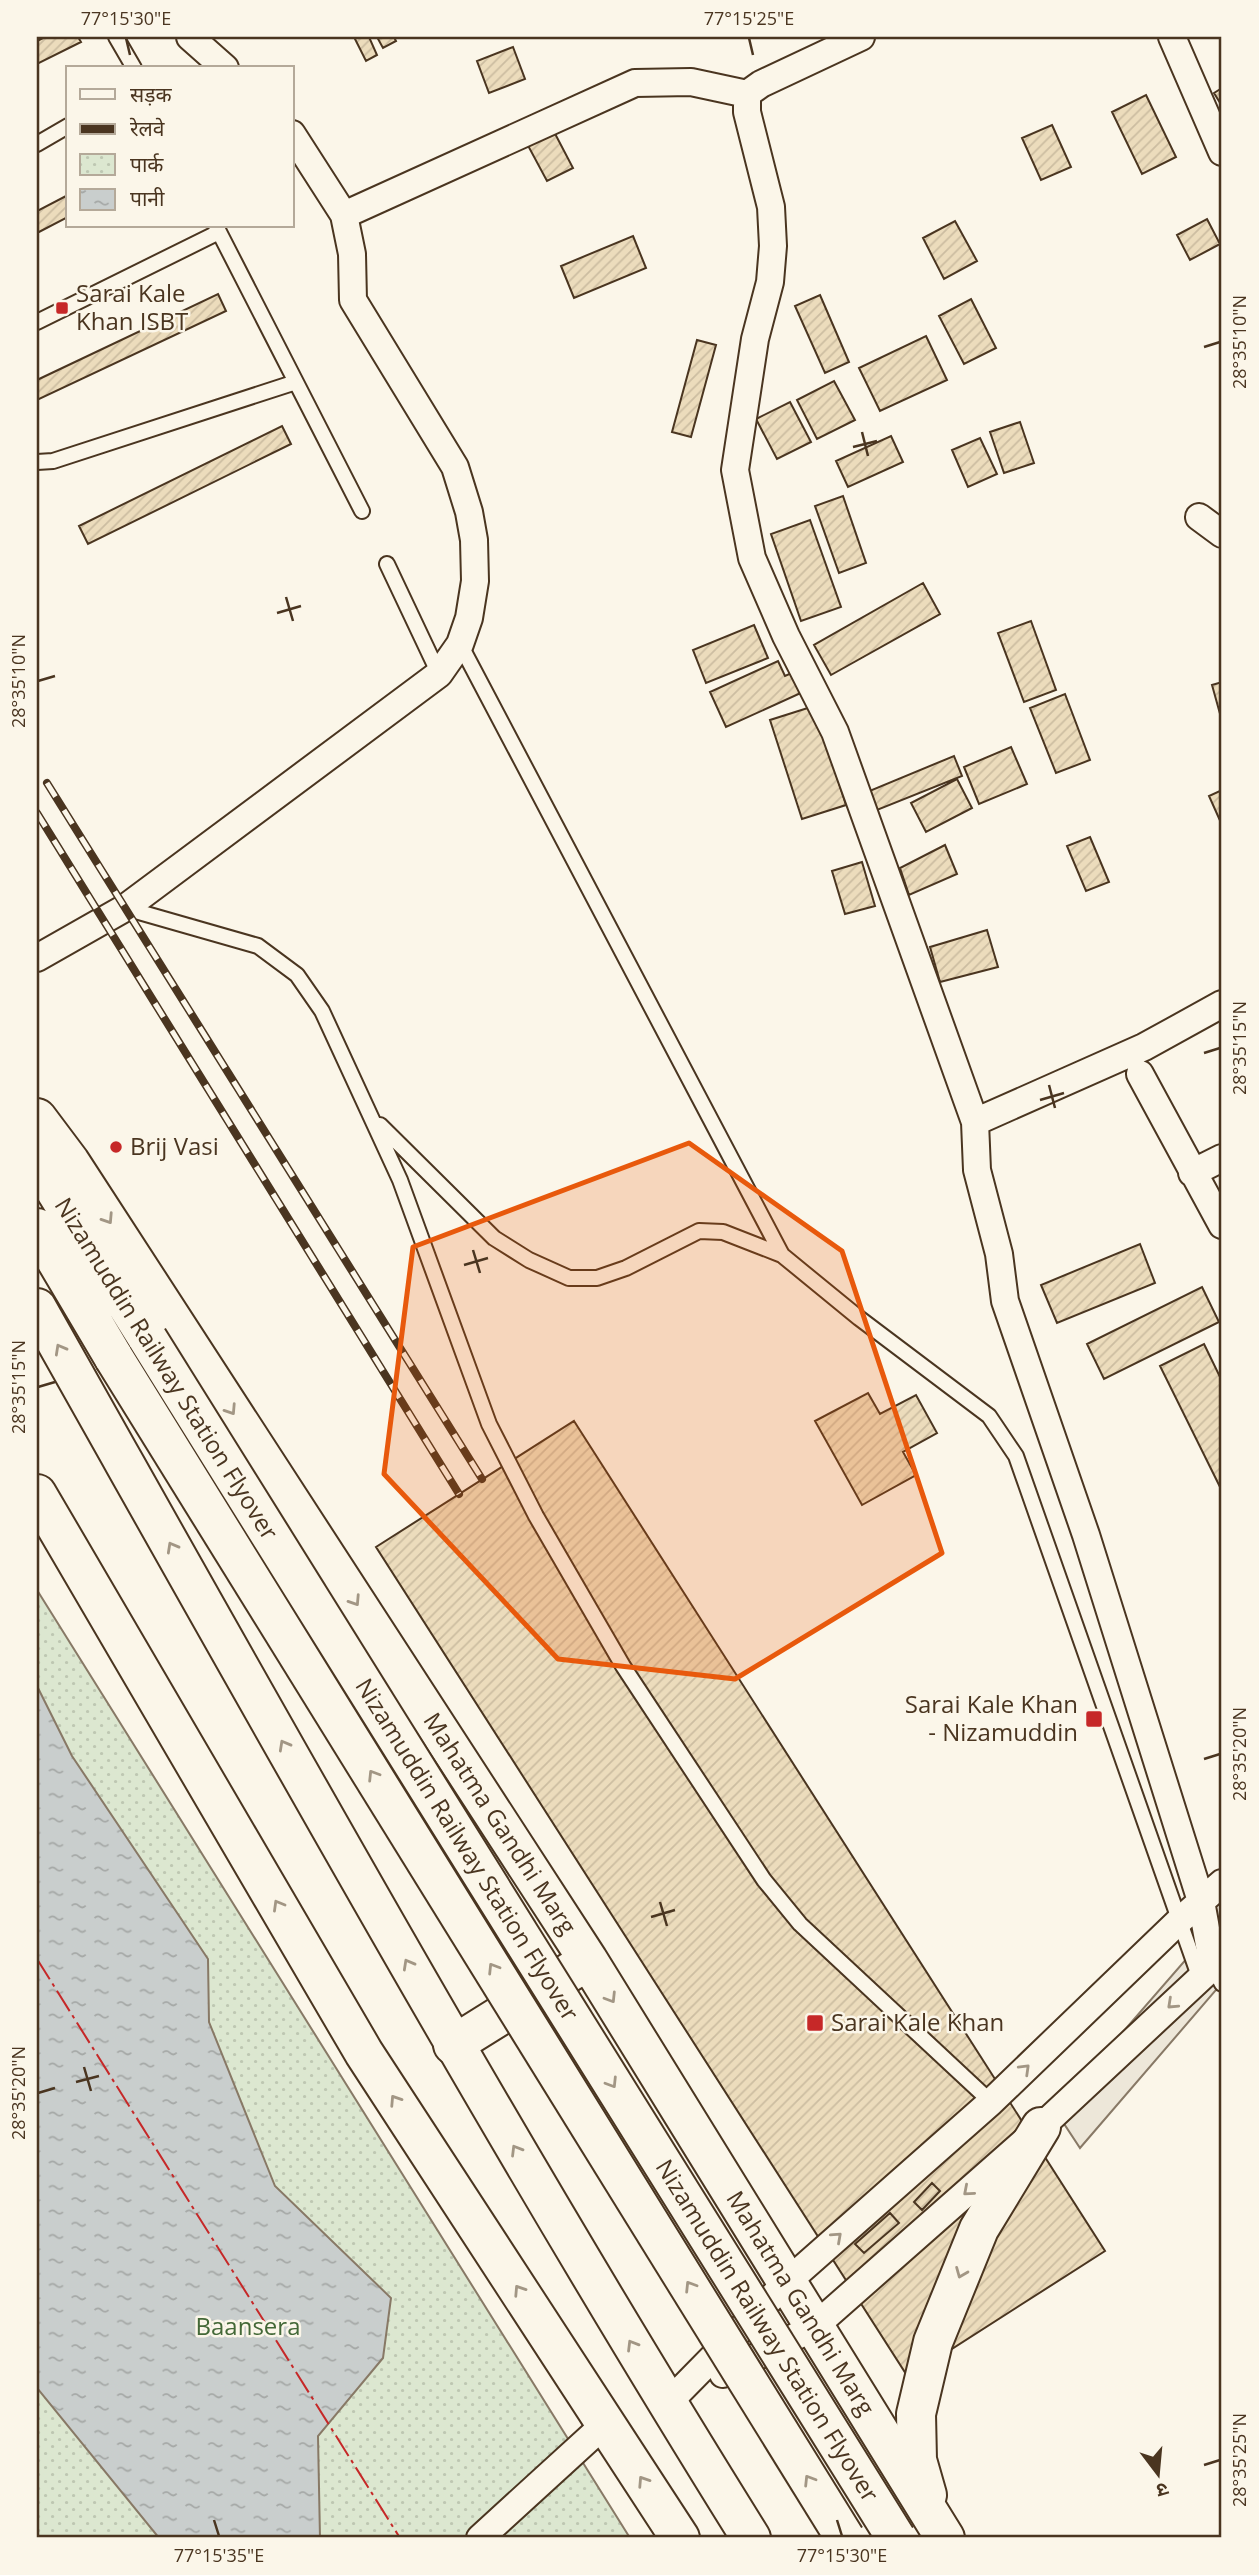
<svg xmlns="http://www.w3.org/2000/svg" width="1259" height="2575" viewBox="0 0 1259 2575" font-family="'Open Sans','Noto Sans Devanagari',sans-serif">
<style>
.park{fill:url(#park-dots);stroke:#887966;stroke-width:2}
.parking{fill:#ede7d9;stroke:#887966;stroke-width:2}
.water{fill:url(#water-ripples);stroke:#887966;stroke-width:2}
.building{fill:url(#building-hatch);stroke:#4a3520;stroke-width:2}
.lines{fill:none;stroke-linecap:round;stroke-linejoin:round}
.lane-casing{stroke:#4a3520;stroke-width:18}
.street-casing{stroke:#4a3520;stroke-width:30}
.primary-casing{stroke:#4a3520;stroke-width:42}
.highway-casing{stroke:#4a3520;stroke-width:42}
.lane{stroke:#fbf6e9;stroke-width:14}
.street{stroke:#fbf6e9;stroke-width:26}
.primary{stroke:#fbf6e9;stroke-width:38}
.highway{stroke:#fbf6e9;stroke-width:38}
.rail-casing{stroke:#4a3520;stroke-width:8}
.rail{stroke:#fbf6e9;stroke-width:5;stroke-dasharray:16;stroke-linecap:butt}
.highway-bridge-casing{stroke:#4a3520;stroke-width:42;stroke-linecap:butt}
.highway-bridge{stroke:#fbf6e9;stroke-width:38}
.power{stroke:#c62828;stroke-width:2;stroke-dasharray:24 5 3.5 5;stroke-linecap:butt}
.oneway{stroke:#a29684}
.marked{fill:#e8590c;fill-opacity:0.2;stroke:#e8590c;stroke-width:5;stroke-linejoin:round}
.ticks{fill:none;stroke:#4a3520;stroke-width:2.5}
.poi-dot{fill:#c62828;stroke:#fbf6e9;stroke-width:2.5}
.labels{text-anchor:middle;stroke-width:5;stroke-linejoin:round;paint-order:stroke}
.poi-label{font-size:24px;fill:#4a3520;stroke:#fbf6e9;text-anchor:start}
.street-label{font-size:24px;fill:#4a3520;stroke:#fbf6e9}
.park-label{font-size:24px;fill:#436837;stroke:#fbf6e9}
.neatline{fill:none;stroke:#4a3520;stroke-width:2.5}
.ticks-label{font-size:18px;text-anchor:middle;fill:#4a3520}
</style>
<defs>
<pattern id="park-dots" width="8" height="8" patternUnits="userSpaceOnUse" patternTransform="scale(1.75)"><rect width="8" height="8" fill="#dce7d0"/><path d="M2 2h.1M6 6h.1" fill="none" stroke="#bec7b2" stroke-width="1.8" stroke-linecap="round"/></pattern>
<pattern id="water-ripples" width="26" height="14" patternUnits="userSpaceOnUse" patternTransform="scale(1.75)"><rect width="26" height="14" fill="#c9cecd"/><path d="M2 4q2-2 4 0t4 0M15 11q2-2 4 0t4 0" fill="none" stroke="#a5a8a6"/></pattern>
<pattern id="building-hatch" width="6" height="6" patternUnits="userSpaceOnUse" patternTransform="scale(1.75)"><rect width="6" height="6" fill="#ecdcbc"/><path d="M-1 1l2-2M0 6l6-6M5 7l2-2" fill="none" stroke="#ccbda1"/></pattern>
</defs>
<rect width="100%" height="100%" fill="#fbf6e9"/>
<path class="park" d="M37,1590L630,2538H37Z"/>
<path class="parking" d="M1222,1918V1983L1080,2148L1055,2110Z"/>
<path class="water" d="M37,1686L72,1756L208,1959L209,2022L275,2186L391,2298L383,2358L318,2436L320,2538H159L37,2388Z"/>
<path class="building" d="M45,37H78L81,42L37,64V41Z
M354,37H369L377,55L366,61Z
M377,37H394L396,41L383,48Z
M513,47L525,79L489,93L477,61Z
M1222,88V106L1214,93Z
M1146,95L1176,157L1142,174L1112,112Z
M1052,125L1071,167L1041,180L1022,138Z
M551,126L573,168L547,181L525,140Z
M68,195V217L37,233V211Z
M1207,219L1220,244L1190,260L1177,235Z
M955,221L977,261L944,279L923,238Z
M633,236L646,268L574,298L561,266Z
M218,294L226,311L37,400V380Z
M820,295L849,362L825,373L795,306Z
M971,299L996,348L964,364L939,316Z
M926,336L947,380L880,411L859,368Z
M697,340L716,345L691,437L672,432Z
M834,381L855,420L817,439L797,400Z
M790,402L811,442L777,459L756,419Z
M1020,422L1034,463L1004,473L990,432Z
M282,426L291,444L88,544L79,526Z
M891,436L903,462L848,487L836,461Z
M980,438L997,474L968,487L952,450Z
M843,496L866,563L839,573L815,506Z
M810,520L841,607L801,621L771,534Z
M923,583L940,614L831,675L814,645Z
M1031,621L1056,690L1024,702L998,633Z
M754,625L768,658L706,683L693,650Z
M778,661L785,676L794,672L803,692L726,727L710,692Z
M1222,682V721L1212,685Z
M1065,694L1090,760L1056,773L1030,708Z
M814,706L846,805L802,819L770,720Z
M1011,747L1027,784L979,804L964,767Z
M954,756L962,776L872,812L867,792Z
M957,779L972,808L926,832L911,803Z
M1222,790V825L1209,796Z
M1090,837L1109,882L1086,891L1067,846Z
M945,845L957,874L909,895L900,868Z
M862,862L875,906L845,914L832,871Z
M987,930L998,967L940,982L930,947Z
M1140,1244L1155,1283L1057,1323L1041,1285Z
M1202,1287L1219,1322L1104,1379L1087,1344Z
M1204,1344L1222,1381V1491L1160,1366Z
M868,1393L880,1414L916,1395L937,1433L903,1452L916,1475L862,1505L815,1421Z
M574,1421L1105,2251L908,2377L376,1547Z
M932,2183L940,2191L922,2210L914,2202Z
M890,2213L899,2223L864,2253L855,2244Z"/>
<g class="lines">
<g class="lane-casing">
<path id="lane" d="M116,37L134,68
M37,144L68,126
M216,226L362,511
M37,322L219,232
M37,462L53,461L296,382
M387,564L439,674
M460,644L782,1255
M125,908L258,946L297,975L322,1011L400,1180L489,1424L536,1516L623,1666L764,1880L800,1924L991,2102
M380,1125L494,1238L529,1260L569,1278H597L626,1268L699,1231L723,1232L782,1255L859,1318L989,1416L1016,1456L1200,1979
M1213,1967L1222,1984"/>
</g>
<g class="street-casing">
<path id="street" d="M190,37L225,68
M861,37L761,84L747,94V112L771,207L773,246L770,282L755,339L735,470L752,558L786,636L835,732L975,1122L977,1170L999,1254L1005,1301L1086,1535L1201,1901L1213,1967
M1172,37L1222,152
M344,215L635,83L691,82L747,94
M1199,517L1222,534
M37,958L125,908L439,674L460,644L469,618L475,581L474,540L469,512L455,467L353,300L352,254L344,215L292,134
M1140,1074L1222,1225
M975,1122L1144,1047L1222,1004
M1192,1173L1222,1158
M723,2374L814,2327L1041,2127L1222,1958
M667,2404L786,2283L991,2102L1179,1921L1222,1883
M480,2538L606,2423"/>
</g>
<g class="primary-casing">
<g id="primary">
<path id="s1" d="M37,1118L70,1162L588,1960L945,2538"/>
<path d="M37,1308C270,1721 500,2136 751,2538"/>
<path d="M37,1494L364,2053L680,2538"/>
<path d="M453,2045L578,1967"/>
<path d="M927,2495L917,2460L916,2414L933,2342L979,2229L1041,2127"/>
</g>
</g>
<g class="highway-casing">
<path id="highway" d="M37,1161L148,1339
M37,1228L114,1358"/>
</g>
<use href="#lane" class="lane"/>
<use href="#street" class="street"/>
<use href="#primary" class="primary"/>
<use href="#highway" class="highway"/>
<g class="rail-casing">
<path id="rail" d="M47,783L482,1479
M37,813L459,1494"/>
</g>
<use href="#rail" class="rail"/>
<g class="highway-bridge-casing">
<g id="highway-bridge">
<path id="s2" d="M148,1339L896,2538"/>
<path d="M114,1358L845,2538"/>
</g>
</g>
<use href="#highway-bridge" class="highway-bridge"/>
<path class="power" d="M37,1959L400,2538"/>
</g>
<defs><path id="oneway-chevron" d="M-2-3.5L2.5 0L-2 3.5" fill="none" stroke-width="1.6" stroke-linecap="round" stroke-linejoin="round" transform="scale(1.75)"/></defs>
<g class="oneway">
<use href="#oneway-chevron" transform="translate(108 1219) rotate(57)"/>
<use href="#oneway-chevron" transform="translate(60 1349) rotate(-119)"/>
<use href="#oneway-chevron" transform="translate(231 1410) rotate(57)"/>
<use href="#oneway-chevron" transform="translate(172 1547) rotate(-119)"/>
<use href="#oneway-chevron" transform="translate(355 1601) rotate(57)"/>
<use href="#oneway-chevron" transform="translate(284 1745) rotate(-119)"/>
<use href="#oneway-chevron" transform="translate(373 1775) rotate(-122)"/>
<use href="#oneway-chevron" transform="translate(278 1905) rotate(-120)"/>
<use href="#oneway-chevron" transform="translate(408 1964) rotate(-119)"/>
<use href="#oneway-chevron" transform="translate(493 1968) rotate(-122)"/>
<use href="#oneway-chevron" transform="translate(611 1998) rotate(58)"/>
<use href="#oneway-chevron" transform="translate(1172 2004) rotate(137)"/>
<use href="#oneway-chevron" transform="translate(1025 2069) rotate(-44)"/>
<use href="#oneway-chevron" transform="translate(612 2083) rotate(58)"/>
<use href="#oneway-chevron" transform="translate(395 2100) rotate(-123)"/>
<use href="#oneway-chevron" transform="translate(516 2150) rotate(-121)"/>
<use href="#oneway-chevron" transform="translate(968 2191) rotate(139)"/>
<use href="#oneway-chevron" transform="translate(837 2237) rotate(-42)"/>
<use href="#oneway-chevron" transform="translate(961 2273) rotate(112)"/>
<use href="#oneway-chevron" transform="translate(690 2286) rotate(-122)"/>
<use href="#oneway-chevron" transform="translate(519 2290) rotate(-123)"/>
<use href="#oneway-chevron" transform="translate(632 2345) rotate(-121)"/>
<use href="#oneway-chevron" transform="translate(809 2480) rotate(-122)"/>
<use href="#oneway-chevron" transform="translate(643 2481) rotate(-123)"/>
</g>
<path class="marked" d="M689,1143L842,1251L942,1553L735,1679L558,1659L384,1474L413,1247Z"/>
<path class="ticks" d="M126,38L130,55M749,38L753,55M1204,347L1220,342M862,432L868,456M853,447L877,441M286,597L293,621M277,613L301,606M38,681L55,676M1204,1053L1220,1048M1049,1085L1055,1108M1040,1100L1064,1093M473,1250L480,1273M464,1265L488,1258M38,1387L55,1382M1204,1759L1220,1754M660,1902L667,1926M651,1917L675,1910M84,2067L91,2091M76,2082L99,2076M38,2093L55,2088M1204,2465L1220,2460M214,2520L219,2536M837,2520L842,2536"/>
<g class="poi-dot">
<rect x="55" y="301" width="14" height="14" rx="3.5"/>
<circle cx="116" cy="1147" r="7"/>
<rect x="1085" y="1710" width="18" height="18" rx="3.5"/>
<rect x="806" y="2014" width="18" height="18" rx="3.5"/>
</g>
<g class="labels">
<g class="poi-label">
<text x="76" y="302">Sarai Kale<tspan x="76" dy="28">Khan ISBT</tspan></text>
<text x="130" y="1155">Brij Vasi</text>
<text x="1078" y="1713" text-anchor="end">Sarai Kale Khan<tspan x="1078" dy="28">- Nizamuddin</tspan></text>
<text x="831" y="2031">Sarai Kale Khan</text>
</g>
<g class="street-label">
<text transform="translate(166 1369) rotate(58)" y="8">Nizamuddin Railway Station Flyover</text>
<text dy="8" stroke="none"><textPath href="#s1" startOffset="844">Mahatma Gandhi Marg</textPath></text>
<text dy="8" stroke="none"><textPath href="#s2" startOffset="602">Nizamuddin Railway Station Flyover</textPath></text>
<text dy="8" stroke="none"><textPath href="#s1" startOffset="1410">Mahatma Gandhi Marg</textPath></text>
<text dy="8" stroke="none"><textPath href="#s2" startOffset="1169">Nizamuddin Railway Station Flyover</textPath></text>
</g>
<g class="park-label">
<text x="248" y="2335">Baansera</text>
</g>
</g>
<rect width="1259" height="2575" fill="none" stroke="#fbf6e9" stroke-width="77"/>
<rect x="66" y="66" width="228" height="161" fill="#fbf6e9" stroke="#b4a999" stroke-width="2"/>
<rect x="80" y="89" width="35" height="10" fill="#fbf6e9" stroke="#b4a999" stroke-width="2"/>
<text x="130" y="102" font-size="21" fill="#4a3520">सड़क</text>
<rect x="80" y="124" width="35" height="10" fill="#4a3520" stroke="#b4a999" stroke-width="2"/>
<text x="130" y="136" font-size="21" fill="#4a3520">रेलवे</text>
<rect x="80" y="154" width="35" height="21" fill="url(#park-dots)" stroke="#b4a999" stroke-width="2"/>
<text x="130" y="172" font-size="21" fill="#4a3520">पार्क</text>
<rect x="80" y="189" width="35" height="21" fill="url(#water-ripples)" stroke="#b4a999" stroke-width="2"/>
<text x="130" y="206" font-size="21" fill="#4a3520">पानी</text>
<g transform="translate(1158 2474) rotate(164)" stroke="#fbf6e9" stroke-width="5" paint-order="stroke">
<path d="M0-5L12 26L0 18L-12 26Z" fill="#4a3520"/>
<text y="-10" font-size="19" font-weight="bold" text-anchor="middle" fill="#4a3520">उ</text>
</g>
<rect x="38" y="38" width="1182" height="2498" class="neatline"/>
<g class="ticks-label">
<text x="126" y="25">77°15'30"E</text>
<text x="749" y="25">77°15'25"E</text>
<text transform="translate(1240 342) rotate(-90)" y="6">28°35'10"N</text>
<text transform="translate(19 681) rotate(-90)" y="6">28°35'10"N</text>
<text transform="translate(1240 1048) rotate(-90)" y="6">28°35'15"N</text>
<text transform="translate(19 1387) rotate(-90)" y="6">28°35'15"N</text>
<text transform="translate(1240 1754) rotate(-90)" y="6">28°35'20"N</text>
<text transform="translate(19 2093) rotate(-90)" y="6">28°35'20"N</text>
<text transform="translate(1240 2460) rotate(-90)" y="6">28°35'25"N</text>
<text x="219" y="2562">77°15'35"E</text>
<text x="842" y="2562">77°15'30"E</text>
</g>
</svg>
